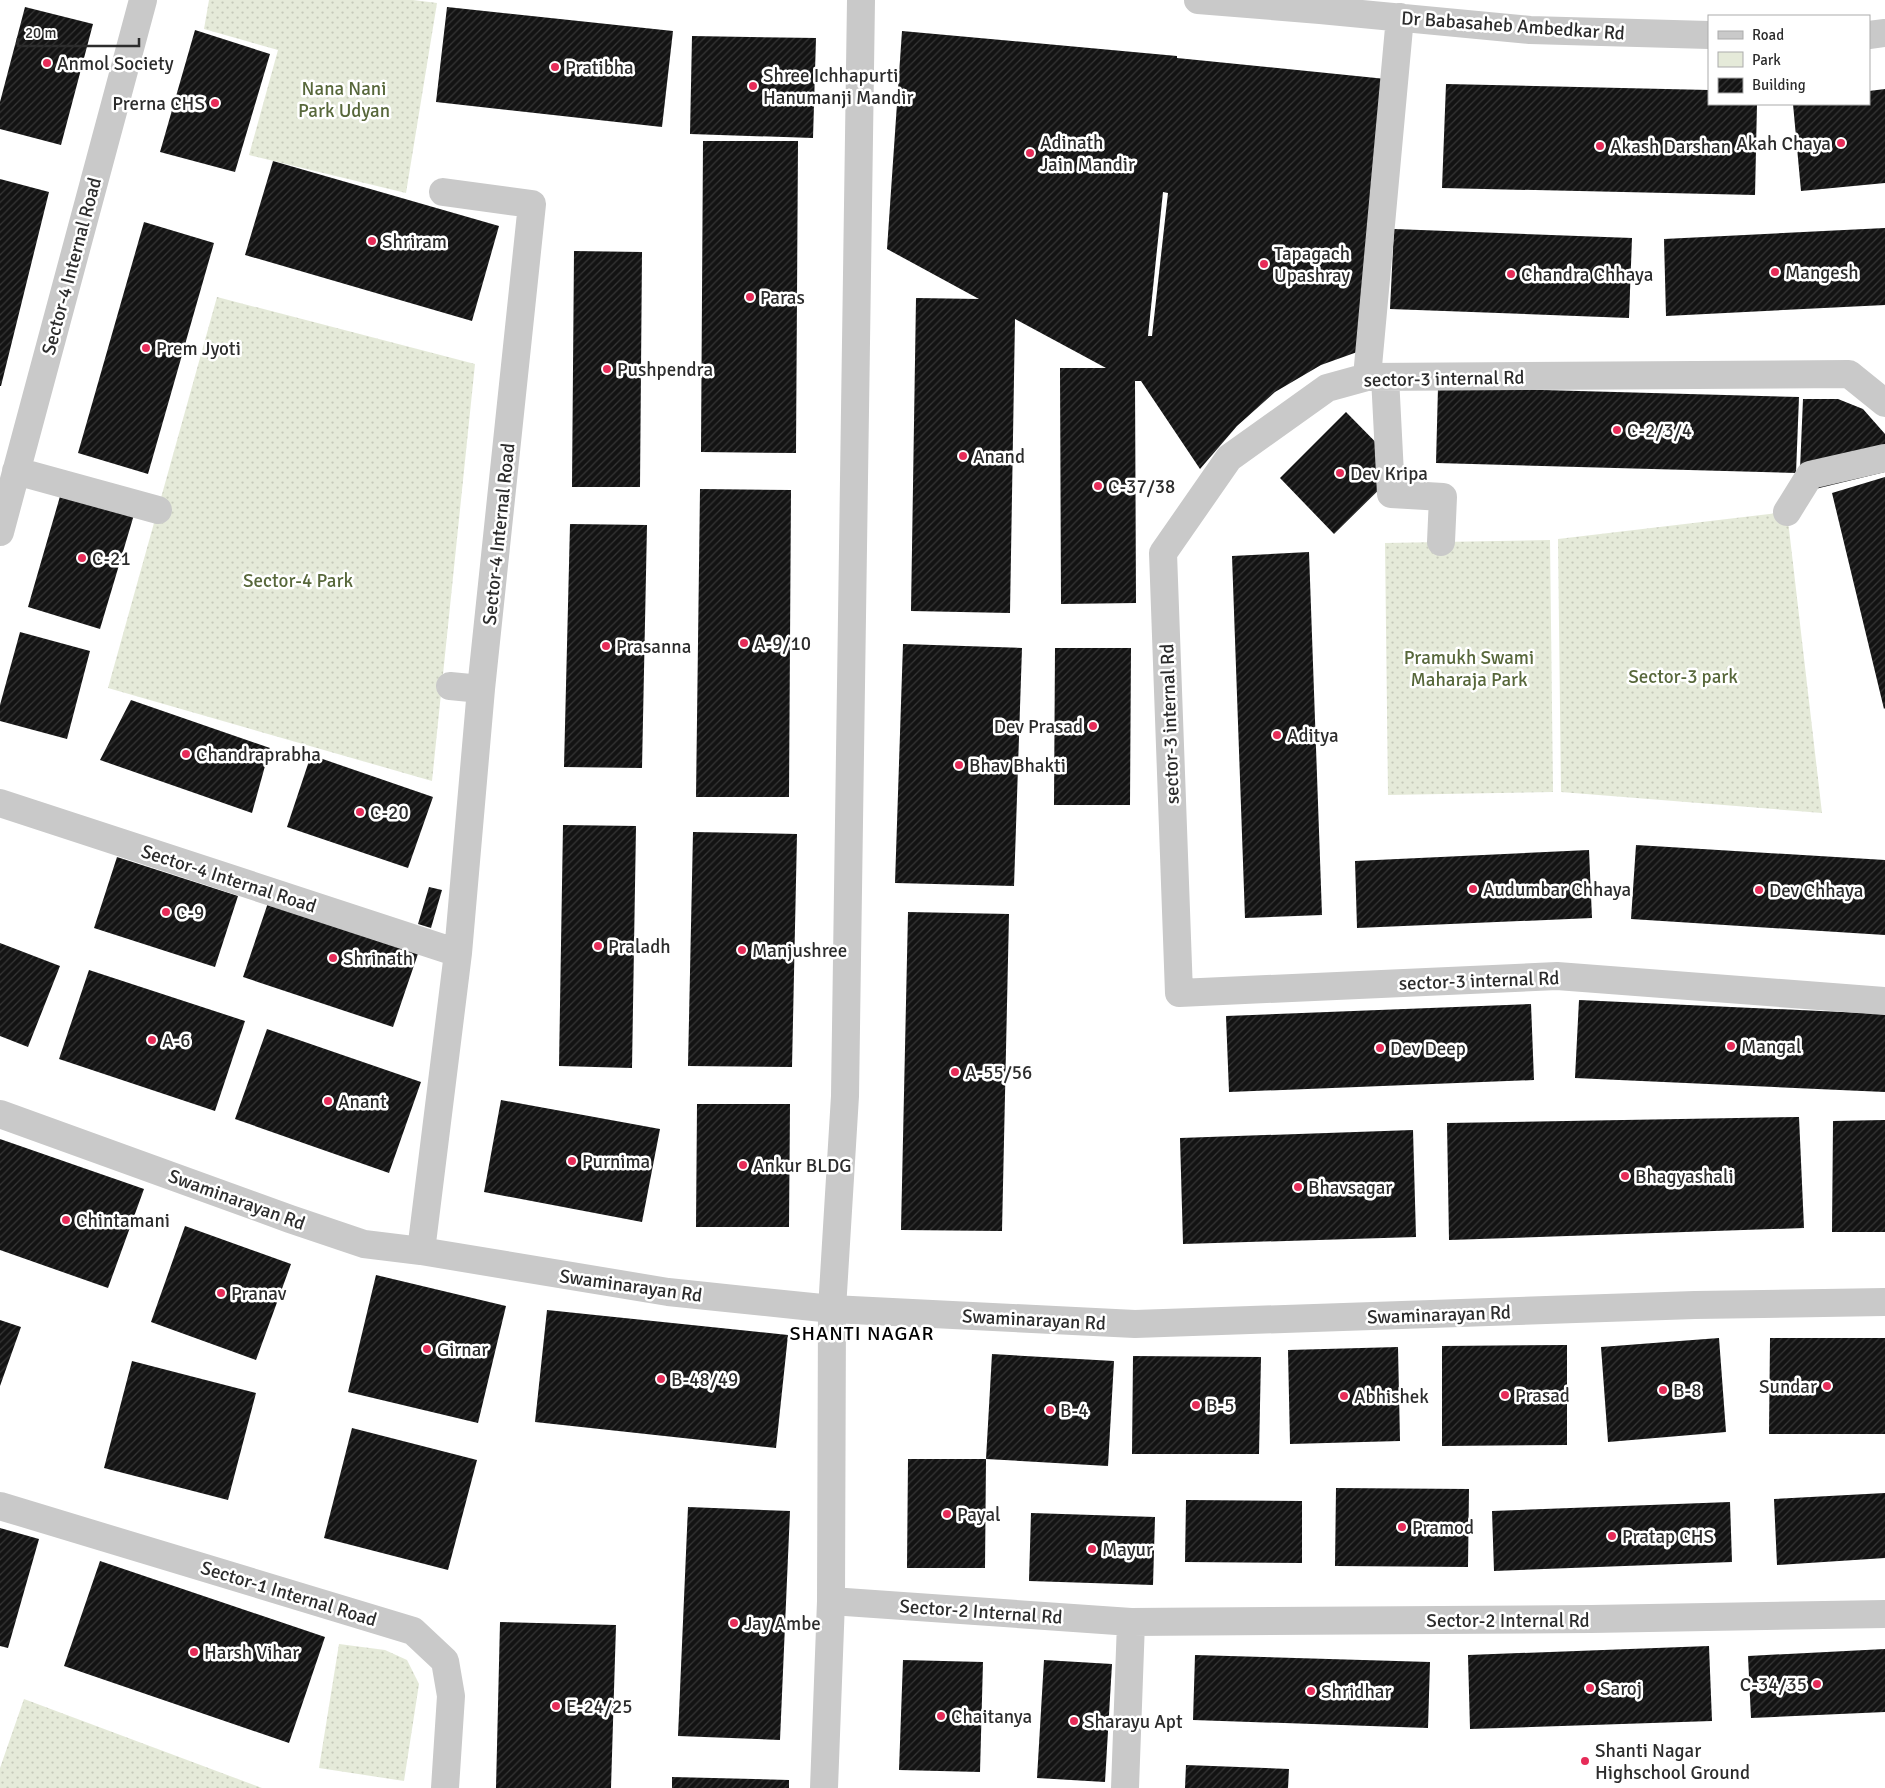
<svg xmlns="http://www.w3.org/2000/svg" width="1885" height="1788" viewBox="0 0 1885 1788" font-family="Signika,sans-serif">
<style>
.green{fill:url(#green-dots)}
.building{fill:url(#building-hatch);fill-rule:evenodd}
.lines{fill:none;stroke-linecap:round;stroke-linejoin:round}
.minor{stroke:#c9c9c9;stroke-width:28}
.poi-dot{fill:#e62b58;stroke:#fff;stroke-width:2}
.labels{text-anchor:middle;stroke-width:5;stroke-linejoin:round;paint-order:stroke}
.street-label{font-size:19px;fill:#2c2c2c;stroke:#fff}
.poi-label{font-size:19px;fill:#2c2c2c;stroke:#fff;text-anchor:start}
.park-label{font-size:19px;fill:#57673a;stroke:#fff}
.neighbourhood-label{font-size:20px;letter-spacing:1px;fill:#000;stroke:#fff}
</style>
<defs>
<pattern id="green-dots" width="8" height="8" patternUnits="userSpaceOnUse" patternTransform="scale(1.25)"><rect width="8" height="8" fill="#e5ead9"/><path d="M2 2h.1M6 6h.1" fill="none" stroke="#c5c9ba" stroke-width="1.8" stroke-linecap="round"/></pattern>
<pattern id="building-hatch" width="6" height="6" patternUnits="userSpaceOnUse" patternTransform="scale(1.25)"><rect width="6" height="6" fill="#131313"/><path d="M-1 1l2-2M0 6l6-6M5 7l2-2" fill="none" stroke="#363636"/></pattern>
</defs>
<rect width="100%" height="100%" fill="#fff"/>
<path class="green" d="M209,0H413L437,3L406,193L249,155L278,50L204,29Z
M217,297L475,364L432,781L108,688Z
M1787,512L1822,813L1561,792L1558,539Z
M1550,540L1553,792L1388,795L1385,543Z
M339,1644L385,1650L407,1660L419,1684L404,1781L319,1768Z
M24,1699L262,1788H0V1768Z"/>
<path class="building" d="M25,7L93,24L61,145L0,129V102Z
M447,7L673,31L662,127L436,102Z
M195,30L270,54L235,172L160,152Z
M902,31L1177,56V58L1386,79L1360,351L1321,365L1275,392L1237,426L1200,469L1141,381H1135L1136,603L1061,604L1060,368H1106L1015,319L1010,613L911,611L916,298L979,299L887,249ZM1163,192L1168,193L1152,336H1148Z
M692,36L816,38L813,138L690,134Z
M1446,84L1709,90V104H1757L1755,195L1442,188Z
M1885,89V183L1801,191L1793,104H1869V91Z
M703,141H798L796,453L701,452Z
M273,161L499,226L472,321L245,255Z
M0,179L49,192L1,386H0Z
M144,222L214,243L148,474L78,453Z
M1885,228V305L1666,316L1664,239Z
M1394,229L1632,238L1629,318L1390,309Z
M574,251L642,252L640,487H572Z
M1438,387L1799,397L1796,473L1436,463Z
M1803,399H1838L1863,409L1885,434V472L1799,493Z
M1346,412L1401,468L1334,534L1280,478Z
M1885,477V708L1884,709L1832,493Z
M63,486L136,508L100,629L28,607Z
M700,489L791,490L789,797H696Z
M570,524L647,525L642,768L564,767Z
M1309,552L1322,915L1245,918L1232,556Z
M20,632L90,651L67,739L0,721V705Z
M903,644L1022,648L1014,886L895,883Z
M1055,648H1131L1130,805H1054Z
M131,700L270,748L252,813L100,760Z
M311,755L433,797L408,868L287,827Z
M563,825L636,826L632,1068L559,1066Z
M693,832L797,834L792,1067L688,1066Z
M1636,845L1885,860V935L1631,919Z
M1589,850L1592,918L1357,928L1355,861Z
M117,857L238,896L215,967L94,928Z
M429,887L442,890L431,928L418,924Z
M273,888L423,939L393,1027L243,977Z
M908,912L1009,914L1002,1231L901,1230Z
M0,943L60,966L28,1047L0,1036Z
M89,970L245,1021L215,1111L59,1059Z
M1579,1000L1885,1014V1092L1575,1078Z
M1531,1004L1534,1080L1229,1092L1226,1016Z
M267,1029L421,1082L389,1173L235,1119Z
M501,1100L660,1129L642,1222L484,1192Z
M697,1104H790L789,1227H696Z
M1799,1117L1804,1228L1449,1240L1447,1123Z
M1885,1120V1232H1832L1833,1121Z
M1413,1130L1416,1237L1183,1244L1180,1138Z
M0,1139L144,1189L108,1288L0,1250Z
M185,1226L291,1264L256,1360L151,1322Z
M376,1275L506,1306L478,1423L348,1392Z
M547,1310L788,1335L776,1448L535,1422Z
M0,1320L21,1327L0,1386Z
M1719,1338L1726,1432L1608,1442L1601,1347Z
M1770,1338H1885V1434H1769Z
M1567,1345V1445L1442,1446V1346Z
M1398,1347L1400,1441L1290,1444L1288,1350Z
M992,1354L1114,1361L1108,1466L986,1459Z
M1133,1356L1261,1357L1259,1454H1132Z
M132,1361L256,1393L228,1500L104,1468Z
M352,1428L477,1460L448,1570L324,1538Z
M908,1459H986L985,1568H907Z
M1336,1488L1469,1489L1468,1567L1335,1566Z
M1885,1493V1558L1777,1565L1774,1499Z
M1186,1500L1302,1501V1563L1185,1562Z
M1730,1502L1732,1562L1494,1571L1492,1511Z
M688,1507L790,1511L780,1740L678,1736Z
M1031,1513L1155,1517L1153,1585L1029,1581Z
M0,1528L39,1539L8,1648L0,1646Z
M100,1561L325,1637L289,1743L64,1666Z
M500,1622L616,1625L611,1788H496Z
M1709,1646L1712,1721L1470,1729L1468,1655Z
M1885,1649V1712L1751,1718L1748,1656Z
M1195,1655L1430,1662L1428,1728L1193,1720Z
M903,1660L983,1662L980,1772L899,1770Z
M1044,1660L1112,1664L1105,1782L1037,1778Z
M1186,1765L1289,1769L1288,1788H1185Z
M672,1777L789,1780V1788H672Z"/>
<g class="lines">
<path class="minor" d="M1198,0L1320,10L1530,30L1709,35
M1869,35L1885,33
M1367,377L1400,17
M1385,377L1391,494L1443,497L1441,542
M1885,403L1849,374L1367,377L1327,388L1229,458L1163,553L1179,993L1557,976L1885,1001
M16,471L158,510
M1787,512L1810,475L1885,458
M0,532L143,0
M450,686L481,689
M0,803L458,953L481,689L532,204L443,192
M0,1114L290,1219L364,1244L421,1251L668,1292L832,1309L1135,1324L1695,1305L1885,1302
M421,1251L458,953
M0,1506L413,1631L445,1661L451,1696L445,1788
M831,1601L1131,1622
M824,1788L831,1601L832,1309L845,1096L861,0
M1125,1788L1131,1622L1591,1619L1885,1614"/>
</g>
<g class="poi-dot">
<circle cx="47" cy="63" r="5"/>
<circle cx="555" cy="67" r="5"/>
<circle cx="753" cy="86" r="5"/>
<circle cx="215" cy="103" r="5"/>
<circle cx="1841" cy="143" r="5"/>
<circle cx="1600" cy="146" r="5"/>
<circle cx="1030" cy="153" r="5"/>
<circle cx="372" cy="241" r="5"/>
<circle cx="1264" cy="264" r="5"/>
<circle cx="1775" cy="272" r="5"/>
<circle cx="1511" cy="274" r="5"/>
<circle cx="750" cy="297" r="5"/>
<circle cx="146" cy="348" r="5"/>
<circle cx="607" cy="369" r="5"/>
<circle cx="1617" cy="430" r="5"/>
<circle cx="963" cy="456" r="5"/>
<circle cx="1340" cy="473" r="5"/>
<circle cx="1098" cy="486" r="5"/>
<circle cx="82" cy="558" r="5"/>
<circle cx="744" cy="643" r="5"/>
<circle cx="606" cy="646" r="5"/>
<circle cx="1093" cy="726" r="5"/>
<circle cx="1277" cy="735" r="5"/>
<circle cx="186" cy="754" r="5"/>
<circle cx="959" cy="765" r="5"/>
<circle cx="360" cy="812" r="5"/>
<circle cx="1473" cy="889" r="5"/>
<circle cx="1759" cy="890" r="5"/>
<circle cx="166" cy="912" r="5"/>
<circle cx="598" cy="946" r="5"/>
<circle cx="742" cy="950" r="5"/>
<circle cx="333" cy="958" r="5"/>
<circle cx="152" cy="1040" r="5"/>
<circle cx="1731" cy="1046" r="5"/>
<circle cx="1380" cy="1048" r="5"/>
<circle cx="955" cy="1072" r="5"/>
<circle cx="328" cy="1101" r="5"/>
<circle cx="572" cy="1161" r="5"/>
<circle cx="743" cy="1165" r="5"/>
<circle cx="1625" cy="1176" r="5"/>
<circle cx="1298" cy="1187" r="5"/>
<circle cx="66" cy="1220" r="5"/>
<circle cx="221" cy="1293" r="5"/>
<circle cx="427" cy="1349" r="5"/>
<circle cx="661" cy="1379" r="5"/>
<circle cx="1827" cy="1386" r="5"/>
<circle cx="1663" cy="1390" r="5"/>
<circle cx="1505" cy="1395" r="5"/>
<circle cx="1344" cy="1396" r="5"/>
<circle cx="1196" cy="1405" r="5"/>
<circle cx="1050" cy="1410" r="5"/>
<circle cx="947" cy="1514" r="5"/>
<circle cx="1402" cy="1527" r="5"/>
<circle cx="1612" cy="1536" r="5"/>
<circle cx="1092" cy="1549" r="5"/>
<circle cx="734" cy="1623" r="5"/>
<circle cx="194" cy="1652" r="5"/>
<circle cx="1817" cy="1684" r="5"/>
<circle cx="1590" cy="1688" r="5"/>
<circle cx="1311" cy="1691" r="5"/>
<circle cx="556" cy="1706" r="5"/>
<circle cx="941" cy="1716" r="5"/>
<circle cx="1074" cy="1721" r="5"/>
<circle cx="1585" cy="1761" r="5"/>
</g>
<g class="labels">
<g class="street-label">
<text transform="translate(1513 25) rotate(4)" y="7">Dr Babasaheb Ambedkar Rd</text>
<text transform="translate(71 266) rotate(-75)" y="7">Sector-4 Internal Road</text>
<text transform="translate(1444 378) rotate(-1)" y="7">sector-3 internal Rd</text>
<text transform="translate(498 534) rotate(-84)" y="7">Sector-4 Internal Road</text>
<text transform="translate(1169 724) rotate(-92)" y="7">sector-3 internal Rd</text>
<text transform="translate(229 878) rotate(18)" y="7">Sector-4 Internal Road</text>
<text transform="translate(1479 980) rotate(-2)" y="7">sector-3 internal Rd</text>
<text transform="translate(237 1199) rotate(20)" y="7">Swaminarayan Rd</text>
<text transform="translate(631 1285) rotate(8)" y="7">Swaminarayan Rd</text>
<text transform="translate(1439 1314) rotate(-2)" y="7">Swaminarayan Rd</text>
<text transform="translate(1034 1319) rotate(3)" y="7">Swaminarayan Rd</text>
<text transform="translate(289 1593) rotate(17)" y="7">Sector-1 Internal Road</text>
<text transform="translate(981 1611) rotate(4)" y="7">Sector-2 Internal Rd</text>
<text x="1508" y="1627">Sector-2 Internal Rd</text>
</g>
<g class="poi-label">
<text x="57" y="70">Anmol Society</text>
<text x="565" y="74">Pratibha</text>
<text x="763" y="82">Shree Ichhapurti<tspan x="763" dy="22">Hanumanji Mandir</tspan></text>
<text x="205" y="110" text-anchor="end">Prerna CHS</text>
<text x="1040" y="149">Adinath<tspan x="1040" dy="22">Jain Mandir</tspan></text>
<text x="1831" y="150" text-anchor="end">Akah Chaya</text>
<text x="1610" y="153">Akash Darshan</text>
<text x="382" y="248">Shriram</text>
<text x="1274" y="260">Tapagach<tspan x="1274" dy="22">Upashray</tspan></text>
<text x="1785" y="279">Mangesh</text>
<text x="1521" y="281">Chandra Chhaya</text>
<text x="760" y="304">Paras</text>
<text x="156" y="355">Prem Jyoti</text>
<text x="617" y="376">Pushpendra</text>
<text x="1627" y="437">C-2/3/4</text>
<text x="973" y="463">Anand</text>
<text x="1350" y="480">Dev Kripa</text>
<text x="1108" y="493">C-37/38</text>
<text x="92" y="565">C-21</text>
<text x="754" y="650">A-9/10</text>
<text x="616" y="653">Prasanna</text>
<text x="1083" y="733" text-anchor="end">Dev Prasad</text>
<text x="1287" y="742">Aditya</text>
<text x="196" y="761">Chandraprabha</text>
<text x="969" y="772">Bhav Bhakti</text>
<text x="370" y="819">C-20</text>
<text x="1483" y="896">Audumbar Chhaya</text>
<text x="1769" y="897">Dev Chhaya</text>
<text x="176" y="919">C-9</text>
<text x="608" y="953">Praladh</text>
<text x="752" y="957">Manjushree</text>
<text x="343" y="965">Shrinath</text>
<text x="162" y="1047">A-6</text>
<text x="1741" y="1053">Mangal</text>
<text x="1390" y="1055">Dev Deep</text>
<text x="965" y="1079">A-55/56</text>
<text x="338" y="1108">Anant</text>
<text x="582" y="1168">Purnima</text>
<text x="753" y="1172">Ankur BLDG</text>
<text x="1635" y="1183">Bhagyashali</text>
<text x="1308" y="1194">Bhavsagar</text>
<text x="76" y="1227">Chintamani</text>
<text x="231" y="1300">Pranav</text>
<text x="437" y="1356">Girnar</text>
<text x="671" y="1386">B-48/49</text>
<text x="1817" y="1393" text-anchor="end">Sundar</text>
<text x="1673" y="1397">B-8</text>
<text x="1515" y="1402">Prasad</text>
<text x="1354" y="1403">Abhishek</text>
<text x="1206" y="1412">B-5</text>
<text x="1060" y="1417">B-4</text>
<text x="957" y="1521">Payal</text>
<text x="1412" y="1534">Pramod</text>
<text x="1622" y="1543">Pratap CHS</text>
<text x="1102" y="1556">Mayur</text>
<text x="744" y="1630">Jay Ambe</text>
<text x="204" y="1659">Harsh Vihar</text>
<text x="1807" y="1691" text-anchor="end">C-34/35</text>
<text x="1600" y="1695">Saroj</text>
<text x="1321" y="1698">Shridhar</text>
<text x="566" y="1713">E-24/25</text>
<text x="951" y="1723">Chaitanya</text>
<text x="1084" y="1728">Sharayu Apt</text>
<text x="1595" y="1757">Shanti Nagar<tspan x="1595" dy="22">Highschool Ground</tspan></text>
</g>
<g class="park-label">
<text x="344" y="95">Nana Nani<tspan x="344" dy="22">Park Udyan</tspan></text>
<text x="298" y="587">Sector-4 Park</text>
<text x="1469" y="664">Pramukh Swami<tspan x="1469" dy="22">Maharaja Park</tspan></text>
<text x="1683" y="683">Sector-3 park</text>
</g>
<g class="neighbourhood-label">
<text x="862" y="1340">SHANTI NAGAR</text>
</g>
</g>
<rect x="1708" y="15" width="162" height="90" fill="#ffffff" stroke="#ababab"/>
<rect x="1718" y="31" width="25" height="8" fill="#c9c9c9" stroke="#ababab"/>
<text x="1752" y="40" font-size="15" fill="#2c2c2c">Road</text>
<rect x="1718" y="52" width="25" height="15" fill="#e5ead9" stroke="#ababab"/>
<text x="1752" y="65" font-size="15" fill="#2c2c2c">Park</text>
<rect x="1718" y="78" width="25" height="15" fill="url(#building-hatch)" stroke="#ababab"/>
<text x="1752" y="90" font-size="15" fill="#2c2c2c">Building</text>
<path d="M18 38v8h121v-8" fill="none" stroke="#2c2c2c" stroke-width="2.5"/>
<text x="25" y="38" font-size="15" fill="#2c2c2c" stroke="#ffffff" stroke-width="4" paint-order="stroke">20 m</text>
</svg>
